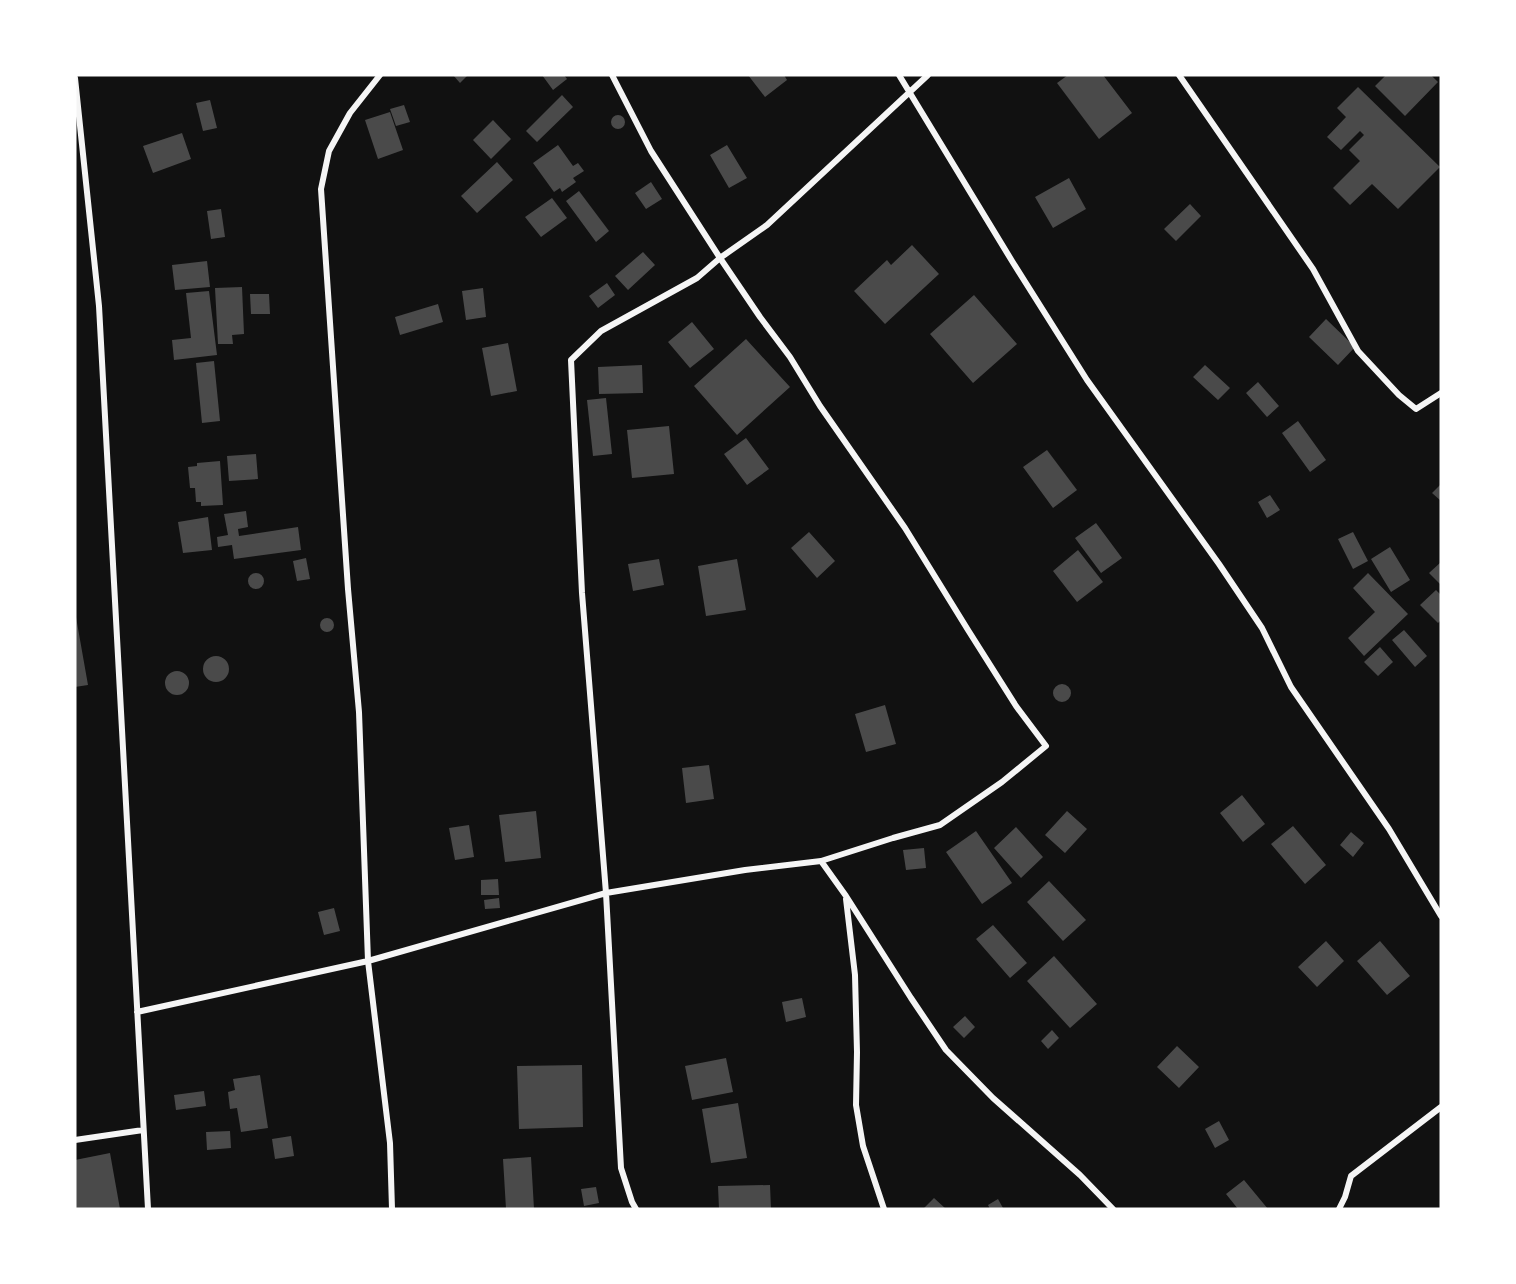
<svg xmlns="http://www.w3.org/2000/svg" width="1516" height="1284" viewBox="0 0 1516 1284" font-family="'DM Sans',sans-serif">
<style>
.building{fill:#4a4a4a}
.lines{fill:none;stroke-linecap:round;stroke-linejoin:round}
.minor{stroke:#f5f5f5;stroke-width:6}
</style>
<rect width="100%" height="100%" fill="#111"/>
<path class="building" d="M453,75H468L460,83Z
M542,75H564L567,79L553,90Z
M748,75H784L787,80L765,97Z
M1068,75H1103L1132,113L1099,139L1057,83Z
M1386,75H1431L1438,82L1405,116L1375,86Z
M1358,87L1440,167L1398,209L1372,184L1350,205L1333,188L1360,161L1349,150L1364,135L1360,131L1341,150L1327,137L1346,117L1337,108Z
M562,95L573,107L537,142L526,131Z
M210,100L217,128L203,131L196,103Z
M404,105L410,122L396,126L390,109Z
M390,112L403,150L378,159L365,120Z
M611 122a7 7 0 1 1 14 0a7 7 0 1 1-14 0Z
M493,120L511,139L491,159L473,140Z
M182,133L191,159L153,173L143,146Z
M558,145L573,166L578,163L584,171L573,178L576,182L562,192L560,188L554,192L533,163Z
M727,145L747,178L729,188L710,155Z
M497,162L513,180L477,213L461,196Z
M1069,178L1086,209L1053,228L1035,197Z
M651,182L662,199L646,209L635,193Z
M579,191L609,231L596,242L566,201Z
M552,198L567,218L541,237L525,217Z
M1190,204L1201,216L1176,241L1164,229Z
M221,209L225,237L211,239L207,211Z
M912,245L939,274L885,324L854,291L887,260L891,265Z
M643,252L655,265L628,290L615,276Z
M207,261L210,287L175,290L172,265Z
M607,283L615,295L598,308L589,296Z
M242,287L244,334L232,335L233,344H218L215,288Z
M483,288L486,317L466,320L462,291Z
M209,291L217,355L174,360L172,340L191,338L186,293Z
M250,294H269L270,314H251Z
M974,295L1017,344L973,383L930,334Z
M438,304L443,322L400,335L395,317Z
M1326,319L1355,347L1338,365L1309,337Z
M692,322L714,349L690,368L668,342Z
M746,339L790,387L737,435L694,386Z
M508,343L517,391L491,396L482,348Z
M214,361L220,421L202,423L196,363Z
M642,365L643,393L599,394L598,367Z
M1205,365L1230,388L1218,400L1193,377Z
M1258,382L1279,406L1267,417L1246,393Z
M606,398L612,454L593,456L587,400Z
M1298,421L1326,460L1310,472L1282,433Z
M669,426L674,474L632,478L627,430Z
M746,438L769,469L747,485L724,454Z
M1047,450L1077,490L1053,508L1023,467Z
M256,454L258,479L229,481L227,456Z
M220,461L223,505L201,506V502H196L195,488H190L188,467L197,466V463Z
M1441,484V501L1432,493Z
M1270,495L1280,510L1267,518L1258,502Z
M246,511L248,527L238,529L239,536L298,527L301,550L234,559L232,545L218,547L217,537L228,535L224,514Z
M208,517L212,550L183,553L178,522Z
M1096,523L1122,558L1101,573L1075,538Z
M809,532L835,561L817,578L791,548Z
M1353,532L1368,561L1353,569L1338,539Z
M1390,547L1410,580L1391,592L1371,559Z
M1078,550L1103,582L1077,602L1053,571Z
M306,558L310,579L297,581L293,561Z
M659,559L664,585L633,591L628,564Z
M737,559L746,610L706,616L698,566Z
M1441,562V585L1429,573Z
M1368,573L1408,614L1364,656L1348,638L1375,612L1353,588Z
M248 581a8 8 0 1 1 16 0a8 8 0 1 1-16 0Z
M1436,590L1441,595V620L1438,623L1420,605Z
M75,617H76L88,685L75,687Z
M320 625a7 7 0 1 1 14 0a7 7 0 1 1-14 0Z
M1404,630L1427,656L1415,667L1392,640Z
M1380,647L1393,662L1378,676L1364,662Z
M203 669a13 13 0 1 1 26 0a13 13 0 1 1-26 0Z
M165 683a12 12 0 1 1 24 0a12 12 0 1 1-24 0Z
M1053 693a9 9 0 1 1 18 0a9 9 0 1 1-18 0Z
M885,705L896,744L866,752L855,714Z
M709,765L714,799L686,803L682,768Z
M1242,795L1265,824L1243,842L1220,813Z
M536,811L541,858L505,862L499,815Z
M1067,811L1087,829L1065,853L1045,835Z
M469,825L474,857L455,860L449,828Z
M1293,826L1326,865L1305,884L1271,844Z
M1016,827L1043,857L1021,878L994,848Z
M976,831L1012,883L982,904L946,852Z
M1351,832L1364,843L1353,857L1340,845Z
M924,848L926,868L906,870L903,850Z
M498,879L499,895H481V880Z
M1049,881L1086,920L1063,941L1027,902Z
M499,898L500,908L485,909L484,900Z
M334,908L340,931L324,935L318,912Z
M993,925L1027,963L1010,978L976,939Z
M1326,941L1344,961L1317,987L1298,967Z
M1380,941L1410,976L1387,995L1357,961Z
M1054,956L1097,1004L1070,1028L1027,981Z
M802,998L806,1017L786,1022L782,1002Z
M965,1016L975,1027L964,1038L953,1027Z
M1052,1030L1059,1038L1048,1049L1041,1041Z
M1177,1046L1199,1067L1179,1088L1157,1067Z
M726,1058L733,1092L692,1100L685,1066Z
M582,1065L583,1127L519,1129L517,1066Z
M260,1075L268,1128L241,1132L237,1108L230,1109L228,1092L235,1090L233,1079Z
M204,1091L206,1106L176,1110L174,1095Z
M738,1103L747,1158L711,1163L702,1109Z
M1219,1121L1229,1140L1215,1148L1205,1129Z
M230,1131L231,1148L207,1150L206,1132Z
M291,1136L294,1156L275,1159L272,1139Z
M110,1153L120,1209H75V1160Z
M531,1157L534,1209H506L503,1159Z
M1244,1180L1268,1209H1238L1226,1194Z
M770,1185L771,1209H719L718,1186Z
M596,1187L599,1203L584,1206L581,1189Z
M934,1198L946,1209H923Z
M998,1199L1003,1208L990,1209L988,1205Z"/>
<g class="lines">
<path class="minor" d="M380,75L350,113L329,151L321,189L348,589L359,712L368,961L390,1143L392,1209
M612,75L651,151L720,258L760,317L790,357L820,406L905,528L968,630L1016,706L1046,746L1002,782L940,825L893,838L821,861
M899,75L1012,261L1087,380L1219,564L1262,628L1291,687L1389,829L1441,916
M1179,75L1313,269L1358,351L1399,395L1416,409L1441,393
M75,78L99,306L148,1209
M846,899L855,975L857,1052L856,1105L863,1146L884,1209
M137,1012L368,961L606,893L745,870L821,861L846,896L911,998L946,1050L993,1098L1080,1175L1113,1209
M75,1140L143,1130
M636,1209L632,1202L621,1168L606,893L582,593L571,360L601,331L697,278L720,258L767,225L928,75
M1339,1209L1345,1197L1351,1176L1441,1107"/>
</g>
<rect width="1516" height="1284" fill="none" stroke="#ffffff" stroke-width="153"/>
</svg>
